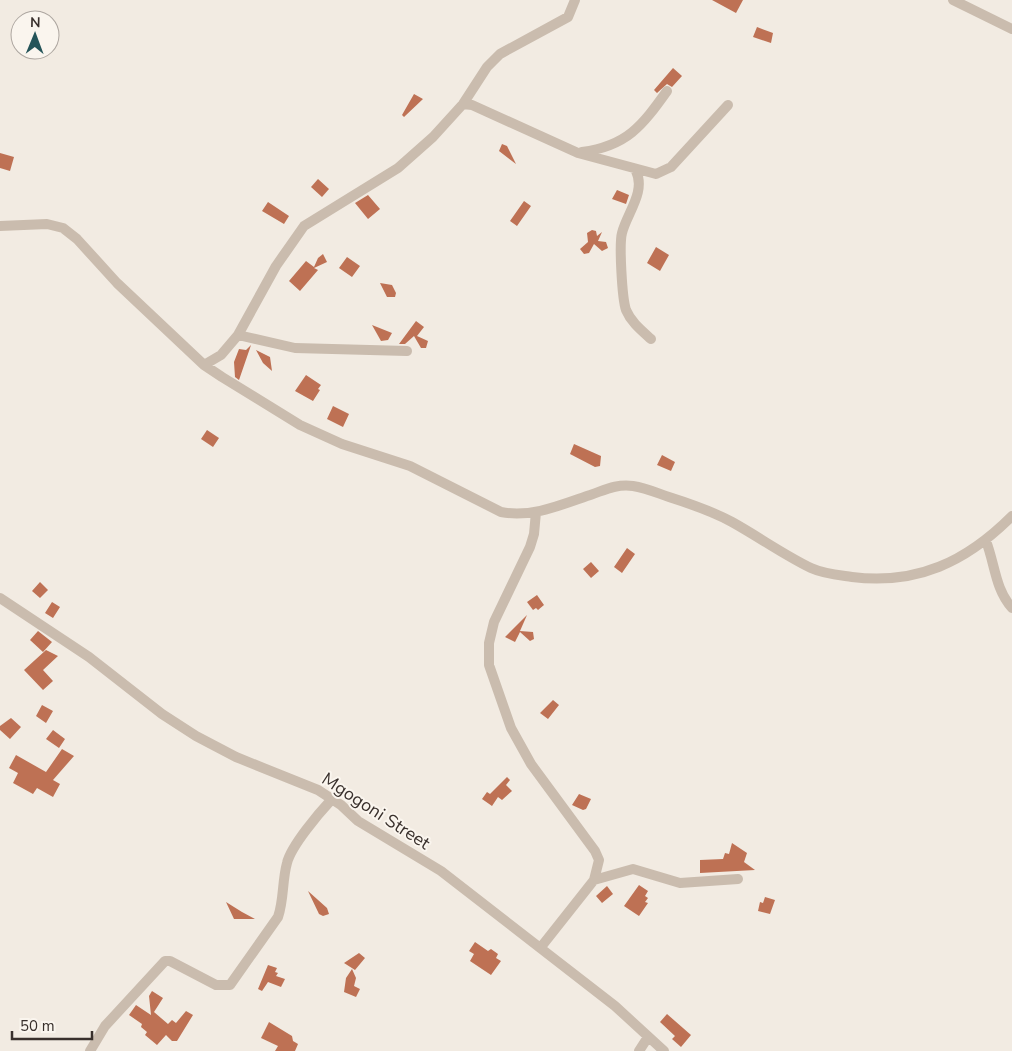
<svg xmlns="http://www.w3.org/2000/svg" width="1012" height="1051" viewBox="0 0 1012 1051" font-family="'Nunito Sans',sans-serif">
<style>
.building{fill:#be7154}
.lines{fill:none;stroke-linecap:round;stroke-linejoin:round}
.street{stroke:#cabcae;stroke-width:10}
.labels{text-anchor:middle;stroke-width:4;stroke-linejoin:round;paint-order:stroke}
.street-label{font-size:18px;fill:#39302c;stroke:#faf5ee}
</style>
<rect width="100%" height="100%" fill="#f2ebe2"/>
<path class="building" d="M712,0H743L736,13Z
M757,27L773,33L771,43L753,37Z
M673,68L682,76L672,87L667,84L657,93L654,90Z
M414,94L423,99L404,117L402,115Z
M502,144L507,146L516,164L499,151Z
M0,153L14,157L10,171L0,168Z
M318,179L329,189L322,197L311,187Z
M617,190L629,195L626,204L612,199Z
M368,195L380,209L368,219L355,203Z
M524,201L531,206L517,226L510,221Z
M268,202L289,216L284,224L262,211Z
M592,230L596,231L597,236L602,232L598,241L606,242L608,248L602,251L594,244L589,253L584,254L580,249L588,242L587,233Z
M656,247L669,255L660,271L647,263Z
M323,254L327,262L314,268L318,270L300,291L289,281L306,261L314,267L318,258Z
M347,257L360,266L352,277L339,268Z
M380,283L392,285L396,293L395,297H387Z
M416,321L424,327L417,336L428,341L426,348H421L414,336L405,344H399Z
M372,325L392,333L388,340L381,341Z
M251,345L249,351L239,380L235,377L234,362L239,349L246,350Z
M256,350L270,357L272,371L263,363Z
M306,375L321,385L318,389L320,390L313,401L295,391Z
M333,406L349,414L343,427L327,419Z
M207,430L219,438L213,447L201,439Z
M574,444L601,456L600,466L595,467L570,454Z
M662,455L675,462L671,471L657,465Z
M627,548L635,554L622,573L614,567Z
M591,562L599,571L591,578L583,569Z
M40,582L48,590L40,598L32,591Z
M537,595L544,605L538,610L536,608L533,610L527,602Z
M52,602L60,607L53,618L45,613Z
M527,615L520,631L533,632L534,639L530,641L520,632L515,642L505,637Z
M38,631L52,642L43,652L30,640Z
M46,650L58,656L43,670L53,681L43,690L24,670Z
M553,700L559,705L548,719L540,713Z
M42,705L53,711L46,723L36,716Z
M11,718L21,727L10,739L0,730V726Z
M53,730L65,739L59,748L46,739Z
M62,749L74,756L53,780L60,784L53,797L37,788L33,794L13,783L18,773L9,768L16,755L46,772Z
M507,777L510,780L506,785L512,791L502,800L498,797L492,806L482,799L487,792L490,794Z
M579,794L591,799L586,809L583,810L572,805Z
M732,843L747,853L744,862L755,870L700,873V860L723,859L725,853L729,854Z
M639,885L648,891L645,896L648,898L645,902L648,903L639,916L624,906Z
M607,886L613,894L602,903L596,896Z
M308,891L327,908L329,914L323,916L319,914Z
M765,897L775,900L770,914L758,911L760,902L763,903Z
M226,902L242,912L255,919H234Z
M475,942L488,951L491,949L498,954L496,958L501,961L491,975L470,961L474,954L469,951Z
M359,953L365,958L355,970L344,963Z
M268,965L277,968L275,972L278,973L276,976L285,979L281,987L268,982L262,991L258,989Z
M352,969L356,978L354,986L360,989L356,997L344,992L346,978Z
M152,991L163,998L154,1012L168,1024L172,1020L176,1023L186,1011L193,1015L177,1041H172L166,1035L157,1045L145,1035L147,1032L141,1027L142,1024L129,1015L136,1005L151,1015L149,996Z
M667,1014L691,1035L681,1047L672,1039L675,1036L660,1022Z
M269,1022L292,1036L293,1041L298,1044L295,1051H275L278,1046L261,1038Z"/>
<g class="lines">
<path class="street" d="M953,0L1012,29
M463,104L472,105L578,153L656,174L671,167L728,105
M582,152C627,146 642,126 667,91
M636,171C646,192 627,213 622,233C619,244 622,298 626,310C631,322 641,330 651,339
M0,226L47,224L63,228L77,239L117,283L204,365L222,377L300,425L342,444L410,466L501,512C533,518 563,504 593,494C607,489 617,484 633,486C646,488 657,493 669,497C691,504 712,511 732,522C759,537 784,555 811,568C824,574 838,575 852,577C917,585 966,562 1012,516
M238,335L295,348L407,351
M204,365L221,355L238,335L276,266L304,226L398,168L433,137L463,104L487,67L500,54L568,17L575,0
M536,512L534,534L530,547L494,622L489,643V665L511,728L531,764L595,851L599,860L594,880L541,947
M986,541C995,564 995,589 1012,608
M0,598L89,657L162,714L196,736L236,757L318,790L341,805L358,821L441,871L615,1006L664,1051
M594,880L633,869L680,883L738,879
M90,1051L105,1026L165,961H170L216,985H230L278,917C284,900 282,881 287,863C291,846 319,813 332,799
M639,1051L648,1037"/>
</g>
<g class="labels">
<g class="street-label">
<text transform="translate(376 811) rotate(33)" y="6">Mgogoni Street</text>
</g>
</g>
<g transform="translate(35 35) rotate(1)"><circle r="24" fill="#faf5ee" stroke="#ada6a0"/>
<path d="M0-4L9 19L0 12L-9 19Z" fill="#245459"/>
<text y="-8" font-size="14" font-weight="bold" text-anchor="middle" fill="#39302c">N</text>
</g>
<path d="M12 1031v8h80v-8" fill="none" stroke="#39302c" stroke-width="2.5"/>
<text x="20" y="1031" font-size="15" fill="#39302c" stroke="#faf5ee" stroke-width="4" paint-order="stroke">50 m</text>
</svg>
